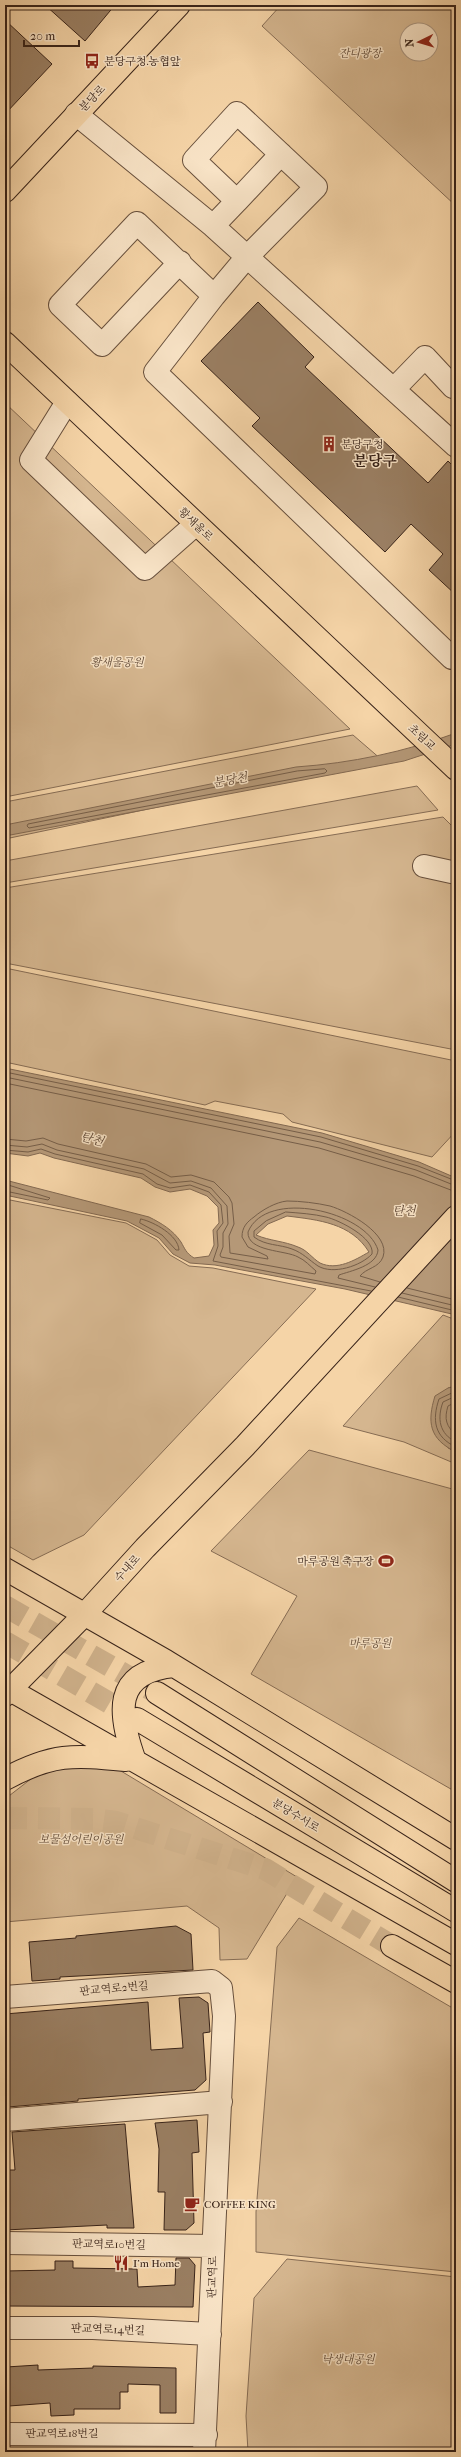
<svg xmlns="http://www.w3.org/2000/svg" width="461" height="2457" viewBox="0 0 461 2457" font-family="'IM FELL French Canon','Noto Serif KR',serif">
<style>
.green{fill:#d5b68f;stroke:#866c54;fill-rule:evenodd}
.water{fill:#b59877;stroke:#836951;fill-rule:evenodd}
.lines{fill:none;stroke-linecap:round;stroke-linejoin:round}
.shore{stroke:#765e48;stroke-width:1}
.building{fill:#9a7f63;stroke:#382319}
.highway-tunnel{stroke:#cfb18b;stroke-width:22;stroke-dasharray:22 11;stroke-linecap:butt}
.minor-casing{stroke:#674f3c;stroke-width:24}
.major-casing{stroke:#382319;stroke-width:24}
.highway-casing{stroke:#382319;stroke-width:24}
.minor{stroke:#f8e3c6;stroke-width:22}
.major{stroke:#f5d4a7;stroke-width:22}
.highway{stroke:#f5d4a7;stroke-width:22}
.labels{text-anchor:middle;stroke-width:3;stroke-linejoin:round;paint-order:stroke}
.park-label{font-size:11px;font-style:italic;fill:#5f4836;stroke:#f8e3c6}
.poi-label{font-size:11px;fill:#382319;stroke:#f8e3c6;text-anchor:start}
.street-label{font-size:11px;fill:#382319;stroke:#f8e3c6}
.water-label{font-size:12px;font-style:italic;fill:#5e4635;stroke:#f8e3c6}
.district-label{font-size:15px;font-weight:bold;fill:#382319;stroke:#f8e3c6}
</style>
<rect width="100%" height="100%" fill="#f5d4a7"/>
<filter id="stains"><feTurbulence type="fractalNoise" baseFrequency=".005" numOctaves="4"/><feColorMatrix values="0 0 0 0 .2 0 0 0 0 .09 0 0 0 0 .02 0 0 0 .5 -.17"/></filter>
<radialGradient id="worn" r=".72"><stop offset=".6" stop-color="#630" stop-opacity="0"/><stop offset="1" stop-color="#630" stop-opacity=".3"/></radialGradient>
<path class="green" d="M281,5H456V206L262,26ZM407,30H431V54H407Z
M5,403L350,729L5,797Z
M353,735L382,760L5,839V802Z
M417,786L438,810L5,883V861Z
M443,817L456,830V1050L5,963V888Z
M5,968L456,1061V1131L432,1157L292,1122L283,1114L215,1101L205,1105L5,1062Z
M5,1199L126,1223L157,1240L170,1255L189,1266L213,1268L316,1289L84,1535L33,1560L5,1544Z
M443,1315L456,1320V1386L448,1388V1448L456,1452V1464L404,1442L343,1426Z
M309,1450L456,1490V1792L251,1674L297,1596L211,1551Z
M64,1766L116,1768L297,1877L247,1959L220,1960L219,1928L187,1906L5,1922V1799L36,1775Z
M299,1918L456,2010V2272L256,2252V2212L277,1947Z
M287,2259L456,2277V2452H248L246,2416L254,2298Z"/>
<path class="water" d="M456,733V744L404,761L5,836V825L296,767C352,763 404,752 456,733Z
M5,1068L322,1133L419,1162L456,1178V1315L345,1289L215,1265L190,1263L173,1254L159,1238L127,1221L5,1195V1180L149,1217C161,1223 173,1230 181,1242C185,1249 186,1253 194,1258L209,1256L214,1245L213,1230L219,1223L218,1207L207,1196L190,1189L170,1192L155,1187L141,1178L54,1158L40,1153L28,1156L5,1153ZM287,1216C319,1220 351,1223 369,1252C355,1260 337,1271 320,1263C312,1258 307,1250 298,1247C284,1241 270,1241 256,1235L268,1224Z
M456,1386V1452C429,1439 427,1422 435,1396L448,1388Z"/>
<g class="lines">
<path class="shore" d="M325,769L327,771L325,773L29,828L27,826L28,824L297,771Z
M5,1072L321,1137L418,1166L456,1181
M5,1077L320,1142L416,1170L456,1186
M5,1083L319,1148L414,1176L456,1192
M5,1139L26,1141L43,1138L58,1144L146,1164L171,1177L191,1175L214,1182L229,1197L232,1203L234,1224L229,1236L230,1253L268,1259L267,1256L248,1247L242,1237C242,1227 247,1222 254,1217C262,1210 276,1202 287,1201C300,1201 317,1203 330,1206C347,1211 391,1234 383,1257C379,1268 366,1268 360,1276L380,1282
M5,1145L27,1147L42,1144L57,1150L144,1169L170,1183L191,1181L211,1188L227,1206L228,1224L223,1233V1247L220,1255L221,1257L315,1274L316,1271C310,1266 305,1260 298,1257C286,1250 247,1252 248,1232C266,1188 366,1211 378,1250C377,1266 350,1271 339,1275L338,1278L375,1287
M5,1150L28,1152L41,1149L55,1154L143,1174L157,1184L170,1188L190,1185L209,1192L221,1205L223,1223L217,1231L218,1246L213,1261L371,1291
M5,1184L50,1198L48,1200L5,1191
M286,1212C299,1213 314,1214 326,1217C339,1220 375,1238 372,1254C361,1266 333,1275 318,1266C309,1260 303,1253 292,1249C279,1244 266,1246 254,1237V1231L266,1221Z
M141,1219C154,1222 178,1235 179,1250H176L162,1235L140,1223Z
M407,1288L456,1300
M402,1293L456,1306
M398,1297L456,1311
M456,1391L439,1399C432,1420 434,1437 456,1447
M456,1396L443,1402C437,1418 439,1434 456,1442
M456,1402L448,1406C444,1419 446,1426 456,1435"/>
</g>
<path class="building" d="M45,5H115L85,41Z
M5,20L52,64L5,114Z
M258,302L314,357L305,367L428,483L448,461L456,469V595L429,570L443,554L411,524L385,552L252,426L260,418L201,361Z
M176,1926L191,1934L193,1970L60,1977V1979L32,1981L29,1942L76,1938V1936Z
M199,1997L208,2003L210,2032L203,2033L206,2080L195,2090L78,2099V2101L8,2107L5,2014L148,2002L151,2050L183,2048L179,1998Z
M197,2120L199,2152L192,2153L194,2223L186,2230H164L165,2192H158L159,2149L155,2123Z
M125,2124L134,2228H107V2225L5,2230V2170H15L12,2132Z
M176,2258H189L195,2265L193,2307L5,2306V2271L55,2270V2261H73V2268L137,2269L138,2287L175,2285Z
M38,2365V2370L93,2368V2366L176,2368V2413H160V2385L128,2384V2392H120V2409H74V2415L51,2416L50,2403L9,2406L6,2367Z"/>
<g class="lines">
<path class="highway-tunnel" d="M5,1606L157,1693
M5,1642L137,1719
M5,1818L94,1819L116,1822L265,1869L392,1946"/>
<g class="minor-casing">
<path id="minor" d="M76,114L213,226L456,446
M237,201L281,154
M213,226L237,201L194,160L237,113L316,187L246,258L214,296L155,372L452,658L456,657
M180,262L102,345L60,305L137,223L214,296
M394,389L425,357L453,387
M67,402L31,460L145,569L196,524
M424,866L456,873
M5,1997L212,1981L221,1988L224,2016L204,2452
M5,2120L221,2102
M5,2243L213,2246
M5,2328H93L210,2334
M5,2434L206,2435"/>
</g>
<g class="major-casing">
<path id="major" d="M5,191L179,5
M5,343L456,769
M5,1695L85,1614L145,1548L245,1446L456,1217"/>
</g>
<g class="highway-casing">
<path id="highway" d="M5,1569L166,1661L456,1839
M5,1687L456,1944
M157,1693L456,1881
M137,1719L456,1911
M135,1761C118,1714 112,1672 174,1666
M5,1779C53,1753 73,1755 126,1760
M392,1946L456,1982"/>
</g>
<use href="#minor" class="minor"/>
<use href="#major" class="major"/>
<use href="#highway" class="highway"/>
</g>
<defs>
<g id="bus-bare" transform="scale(1.2)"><path d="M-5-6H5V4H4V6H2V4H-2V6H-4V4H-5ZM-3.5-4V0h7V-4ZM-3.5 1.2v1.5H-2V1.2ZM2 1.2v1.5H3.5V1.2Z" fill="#8f2418" stroke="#f8e3c6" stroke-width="2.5" paint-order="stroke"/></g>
<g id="building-bare" transform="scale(1.2)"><path d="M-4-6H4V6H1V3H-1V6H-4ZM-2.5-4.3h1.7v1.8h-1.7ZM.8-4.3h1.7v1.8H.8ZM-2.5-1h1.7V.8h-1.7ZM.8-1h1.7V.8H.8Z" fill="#8f2418" stroke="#f8e3c6" stroke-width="2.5" paint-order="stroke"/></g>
<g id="stadium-bare" transform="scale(1.2)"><path d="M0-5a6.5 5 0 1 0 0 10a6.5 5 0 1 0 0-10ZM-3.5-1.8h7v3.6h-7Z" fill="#8f2418" stroke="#f8e3c6" stroke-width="2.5" paint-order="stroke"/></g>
<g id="cafe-bare" transform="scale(1.2)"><path d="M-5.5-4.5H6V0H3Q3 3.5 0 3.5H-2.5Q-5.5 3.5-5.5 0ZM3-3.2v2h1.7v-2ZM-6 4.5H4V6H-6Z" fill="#8f2418" stroke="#f8e3c6" stroke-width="2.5" paint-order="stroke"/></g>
<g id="restaurant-bare" transform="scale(1.2)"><path d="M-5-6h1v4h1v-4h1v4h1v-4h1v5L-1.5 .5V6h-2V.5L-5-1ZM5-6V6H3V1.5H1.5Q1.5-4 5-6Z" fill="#8f2418" stroke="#f8e3c6" stroke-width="2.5" paint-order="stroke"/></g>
</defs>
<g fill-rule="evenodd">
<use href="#bus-bare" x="92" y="61"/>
<use href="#building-bare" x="329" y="444"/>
<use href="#stadium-bare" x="386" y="1561"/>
<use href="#cafe-bare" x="192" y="2204"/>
<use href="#restaurant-bare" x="121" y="2263"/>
</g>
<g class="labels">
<g class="park-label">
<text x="360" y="57">잔디광장</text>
<text x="117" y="666">황새울공원</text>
<text x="370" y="1647">마루공원</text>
<text x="81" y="1843">보물섬어린이공원</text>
<text x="348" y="2363">낙생대공원</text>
</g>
<g class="poi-label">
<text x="104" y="65">분당구청.농협앞</text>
<text x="341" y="448">분당구청</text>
<text x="374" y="1565" text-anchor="end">마루공원 축구장</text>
<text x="204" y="2208">COFFEE KING</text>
<text x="133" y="2267">I'm Home</text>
</g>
<g class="street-label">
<text transform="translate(92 98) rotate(-46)" y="4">분당로</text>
<text transform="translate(196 524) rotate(43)" y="4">황새울로</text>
<text transform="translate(422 737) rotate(43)" y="4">초림교</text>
<text transform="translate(127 1568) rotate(-48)" y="4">수내로</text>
<text transform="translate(296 1815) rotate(31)" y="4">분당수서로</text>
<text transform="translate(114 1988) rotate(-5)" y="4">판교역로2번길</text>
<text transform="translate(109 2244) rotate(1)" y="4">판교역로10번길</text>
<text transform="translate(212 2277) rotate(-88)" y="4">판교역로</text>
<text transform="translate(108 2329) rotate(2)" y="4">판교역로14번길</text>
<text x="62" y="2437">판교역로18번길</text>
</g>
<g class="water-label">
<text transform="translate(230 780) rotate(-10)" y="4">분당천</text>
<text transform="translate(92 1139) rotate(16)" y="4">탄천</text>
<text x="404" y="1215">탄천</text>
</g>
<g class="district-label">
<text x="375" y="466">분당구</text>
</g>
</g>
<rect width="461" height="2457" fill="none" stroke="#f5d4a7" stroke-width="20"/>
<rect x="6" y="6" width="449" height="2445" fill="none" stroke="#382319" stroke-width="2"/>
<rect x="10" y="10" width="441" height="2437" fill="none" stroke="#382319"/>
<g transform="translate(419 42) rotate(265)"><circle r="19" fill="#f8e3c6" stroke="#ab9681"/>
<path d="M0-3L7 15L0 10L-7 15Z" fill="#8f2418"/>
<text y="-6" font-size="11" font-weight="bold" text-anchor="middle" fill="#382319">N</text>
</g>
<path d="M24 40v6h55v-6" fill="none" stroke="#382319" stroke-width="2"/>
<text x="30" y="40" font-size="12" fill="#382319" stroke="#f8e3c6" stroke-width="3" paint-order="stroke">20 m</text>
<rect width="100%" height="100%" filter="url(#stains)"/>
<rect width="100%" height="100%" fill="url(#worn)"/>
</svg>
